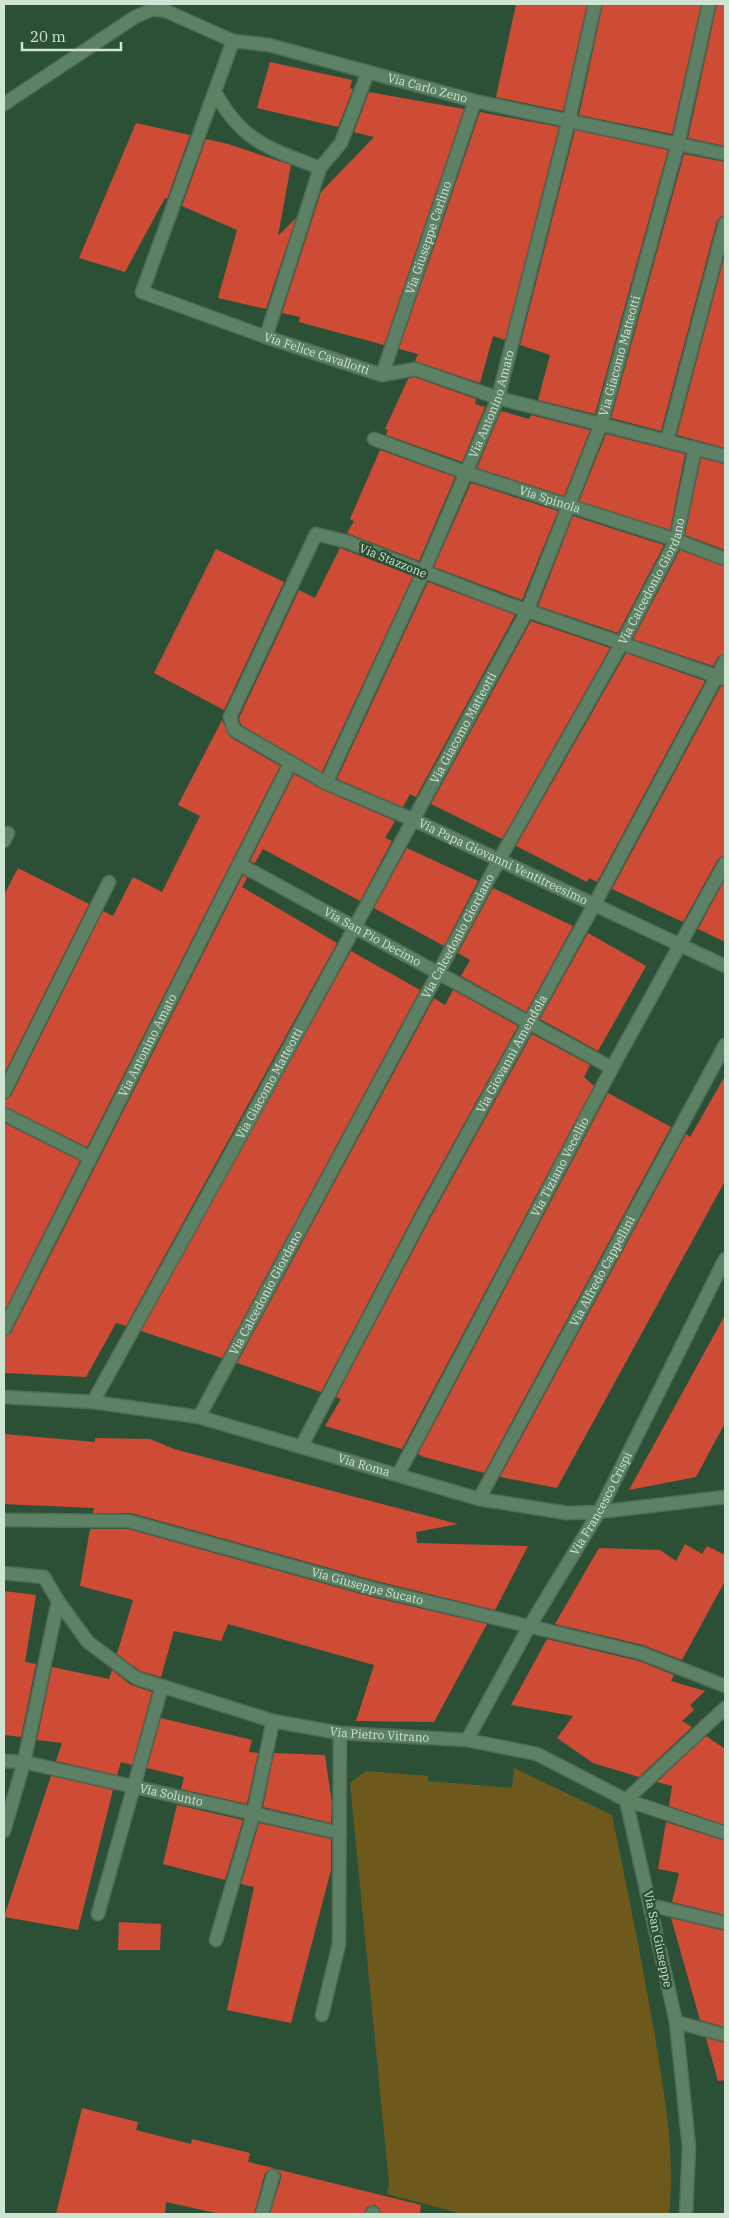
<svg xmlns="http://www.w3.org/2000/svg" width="729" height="2218" viewBox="0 0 729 2218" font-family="'IBM Plex Serif',serif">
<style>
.green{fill:#6c591b}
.building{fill:#ce4b35}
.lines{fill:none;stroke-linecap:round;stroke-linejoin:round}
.minor-casing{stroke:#4f6d58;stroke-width:15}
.minor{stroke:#5c8165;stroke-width:12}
.labels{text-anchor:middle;stroke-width:5;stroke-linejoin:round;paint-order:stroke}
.street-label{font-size:12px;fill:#d0e4d4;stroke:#2c5036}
</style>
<rect width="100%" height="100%" fill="#2c5036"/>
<path class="green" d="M514,1768L612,1815C628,1893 644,1970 657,2049C666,2104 675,2158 669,2214H463L387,2194L389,2184L350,1783L366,1771L428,1776V1781L512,1788Z"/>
<path class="building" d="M516,4H587L563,111L496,97Z
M603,4H701L672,134L579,115Z
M717,4H725V146L688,138Z
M270,62L352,80L350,88L353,89L338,127L257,108Z
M369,92L464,109L384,345L299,322L300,317L282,313L321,192L374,137L354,132Z
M480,112L559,127L505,340L493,336L480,383L415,361L418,354L399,349Z
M136,123L190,135L167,199L165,198L125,272L79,258Z
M575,130L668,150L595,414L538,400L550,355L520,345Z
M206,139L228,144L291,165L278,236L296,218L266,309L218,298L237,230L182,206Z
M684,154L725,162V215L720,217L717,221L661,431L611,418Z
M725,254V448L677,435Z
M414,377L476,399L475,404L485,407L462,462L386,435L388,430L385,429L408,379Z
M501,411L529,419L531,415L590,430L564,496L477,468Z
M606,434L685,454L670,530L579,501Z
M380,450L455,477L419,561L347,533L354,521L350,519Z
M701,458L725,464V550L685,535Z
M471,483L558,511L522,600L434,567Z
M573,516L664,545L618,633L538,606Z
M340,548L413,576L322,772L241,725L239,718L299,590L315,598Z
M216,549L284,582L224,710L154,673Z
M680,550L725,567V653L718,657L713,666L633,639Z
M428,582L515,615L416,797L410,794L403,807L337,779Z
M531,621L610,648L502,839L431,804Z
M626,653L705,681L597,882L589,878L587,882L516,846Z
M721,686L725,687V855L718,859L683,922L612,889Z
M222,720L230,737L280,766L87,1147L4,1106V1100L11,1096L103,911L113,916L133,877L162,892L200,816L178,805Z
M294,774L323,790L395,821L385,838L392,841L360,901L263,849L255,863L250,861Z
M407,848L478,881L444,946L374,908Z
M18,868L89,904L4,1074V895Z
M243,875L247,878L242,887L337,943L126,1326L116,1323L86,1377L4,1373V1337L11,1333Z
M725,879V942L698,929Z
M493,888L573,926L526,1012L461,976L470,960L458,953Z
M588,933L646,966L598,1051L540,1019Z
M351,951L420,990L222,1358L141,1331Z
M453,990L518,1026L418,1207L321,1392L237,1363L434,998L445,1005Z
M532,1034L590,1065L584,1077L594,1086L402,1449L325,1426L341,1399L336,1397L432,1215Z
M725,1076V1181L557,1488L500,1477L686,1134L690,1137Z
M608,1093L671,1127L484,1473L424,1457L418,1454Z
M4,1123L80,1161L4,1312Z
M725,1315V1423L696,1477L629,1490Z
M4,1434L95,1442V1438L150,1439L174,1449L458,1524L416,1532L417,1543L528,1546L495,1610L376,1581L131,1513H93L94,1508L4,1504Z
M90,1529H128L372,1597L487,1624L434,1722L356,1721L374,1665L228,1624L221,1641L174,1631L161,1677L140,1671L117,1654L133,1600L80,1586Z
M685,1544L702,1554L707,1546L725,1555V1581L682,1660L643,1645L555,1624L599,1548L660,1550L676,1561Z
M4,1591L36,1595L25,1662L36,1664L21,1737L4,1735Z
M547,1639L639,1661L674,1675L671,1681L705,1691L690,1705L694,1710L682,1721L692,1727L639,1777L593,1763L557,1738L573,1716L511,1705Z
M52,1667L109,1679L112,1670L131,1685L152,1692L132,1765L121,1762L117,1775L56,1761L62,1743L37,1740Z
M161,1718L252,1740L249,1752L258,1753L247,1804L181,1789L184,1777L147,1768Z
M706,1736L725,1749V1825L669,1806L672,1786L657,1782Z
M274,1753L325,1755L332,1804L331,1823L263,1807Z
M51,1776L113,1790L78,1930L4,1917Z
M177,1805L243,1820L225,1880L163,1864Z
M666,1822L725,1841V1915L672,1902L679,1873L658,1869Z
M259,1823L331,1839V1870L291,2023L227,2010L254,1887L241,1884Z
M671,1918L725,1931V2027L700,2020Z
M119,1922L161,1924L160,1950H118Z
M706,2038L725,2043V2080L718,2081Z
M82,2108L138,2122L136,2130L191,2144L192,2139L250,2153L248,2162L274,2168L265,2173L254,2214H220L166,2202L165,2214H56Z
M276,2169L421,2205L420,2214H381L379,2208L375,2205L367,2207L364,2214H270L281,2178V2174Z"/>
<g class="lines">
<g class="minor-casing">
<g id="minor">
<path id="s1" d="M233,41L142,292L266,337L382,375L415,369L498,398L725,456"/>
<path d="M215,92C243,143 269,148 320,168"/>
<path id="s2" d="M4,104L135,17L153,9L166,11L233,41L269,45L475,101L725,154"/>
<path d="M266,337L320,168L341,143L368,72"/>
<path id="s3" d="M382,375L475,101"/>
<path id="s4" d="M374,439L467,473L676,540L725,559"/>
<path d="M667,441L725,223"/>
<path id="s5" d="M725,679L505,603L348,542L316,534L230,717L234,730L326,783L414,820L725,966"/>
<path id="s6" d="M326,783L423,573L498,398L569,120L595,4"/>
<path d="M4,841L8,833"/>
<path id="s7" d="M239,864L612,1068"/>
<path d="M4,1092L109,882"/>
<path d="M4,1114L89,1157"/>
<path id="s8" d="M4,1329L291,762"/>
<path id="s9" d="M4,1397L93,1402L199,1417L479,1499L567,1513L599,1512L725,1497"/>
<path id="s10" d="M93,1402L272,1079L527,611L601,424L678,144L709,4"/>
<path id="s11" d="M199,1417L499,860L622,643L676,540L695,448"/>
<path id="s12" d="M301,1447L425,1211L594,905L725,661"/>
<path id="s13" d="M398,1475L612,1068L725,863"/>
<path id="s14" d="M479,1499L725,1045"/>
<path id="s15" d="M4,1520L129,1521L374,1589L641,1653L725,1686"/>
<path d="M4,1573L44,1577L58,1601L24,1762L4,1831"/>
<path id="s16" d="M58,1601L88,1642L136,1678L273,1721L340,1733L467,1740L537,1754L626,1800L725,1833"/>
<path id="s17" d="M467,1740L529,1627L599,1512L725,1259"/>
<path id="s18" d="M4,1761L24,1762L340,1833"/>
<path d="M650,1905L725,1923"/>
<path d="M98,1914L162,1686"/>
<path d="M216,1940L253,1815L273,1721"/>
<path d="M322,2015L339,1944L340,1733"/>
<path d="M676,2022L725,2035"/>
<path d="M262,2214L273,2176"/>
<path d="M372,2214L373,2213"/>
<path d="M686,2214L689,2147L676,2022L626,1800L725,1708"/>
</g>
</g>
<use href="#minor" class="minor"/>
</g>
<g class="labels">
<g class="street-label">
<text dy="4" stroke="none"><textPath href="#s2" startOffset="464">Via Carlo Zeno</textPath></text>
<text dy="4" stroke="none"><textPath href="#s3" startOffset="145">Via Giuseppe Carlino</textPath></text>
<text dy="4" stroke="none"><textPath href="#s1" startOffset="452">Via Felice Cavallotti</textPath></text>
<text dy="4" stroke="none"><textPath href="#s10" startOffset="1174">Via Giacomo Matteotti</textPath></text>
<text dy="4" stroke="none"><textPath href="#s6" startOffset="414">Via Antonino Amato</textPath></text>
<text dy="4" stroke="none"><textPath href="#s4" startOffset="186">Via Spinola</textPath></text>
<text transform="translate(393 561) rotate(22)" y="4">Via Stazzone</text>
<text dy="4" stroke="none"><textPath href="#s11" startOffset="951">Via Calcedonio Giordano</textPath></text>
<text dy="4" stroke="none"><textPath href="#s10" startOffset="769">Via Giacomo Matteotti</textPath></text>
<text dy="4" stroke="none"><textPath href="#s5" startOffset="950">Via Papa Giovanni Ventitreesimo</textPath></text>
<text dy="4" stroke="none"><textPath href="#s7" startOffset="152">Via San Pio Decimo</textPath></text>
<text dy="4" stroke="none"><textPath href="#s11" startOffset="546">Via Calcedonio Giordano</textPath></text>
<text dy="4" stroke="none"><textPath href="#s8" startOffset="318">Via Antonino Amato</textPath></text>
<text dy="4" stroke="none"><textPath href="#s12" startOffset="446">Via Giovanni Amendola</textPath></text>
<text dy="4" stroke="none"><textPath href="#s10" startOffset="364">Via Giacomo Matteotti</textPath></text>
<text dy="4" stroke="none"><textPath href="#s13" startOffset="348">Via Tiziano Vecellio</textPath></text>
<text dy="4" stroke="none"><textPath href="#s14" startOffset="259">Via Alfredo Cappellini</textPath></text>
<text dy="4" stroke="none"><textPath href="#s11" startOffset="141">Via Calcedonio Giordano</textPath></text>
<text dy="4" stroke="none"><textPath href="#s9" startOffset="368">Via Roma</textPath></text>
<text dy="4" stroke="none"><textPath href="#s17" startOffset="272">Via Francesco Crispi</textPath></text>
<text dy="4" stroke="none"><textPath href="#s15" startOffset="372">Via Giuseppe Sucato</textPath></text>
<text dy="4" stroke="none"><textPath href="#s16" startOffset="362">Via Pietro Vitrano</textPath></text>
<text dy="4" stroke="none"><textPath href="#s18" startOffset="171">Via Solunto</textPath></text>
<text transform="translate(658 1939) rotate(78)" y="4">Via San Giuseppe</text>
</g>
</g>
<rect width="729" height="2218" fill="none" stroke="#d0e4d4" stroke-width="10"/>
<path d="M22 42v8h99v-8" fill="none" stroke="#d0e4d4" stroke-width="2.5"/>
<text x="30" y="42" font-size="15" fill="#d0e4d4" stroke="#2c5036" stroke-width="4" paint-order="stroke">20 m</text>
</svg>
